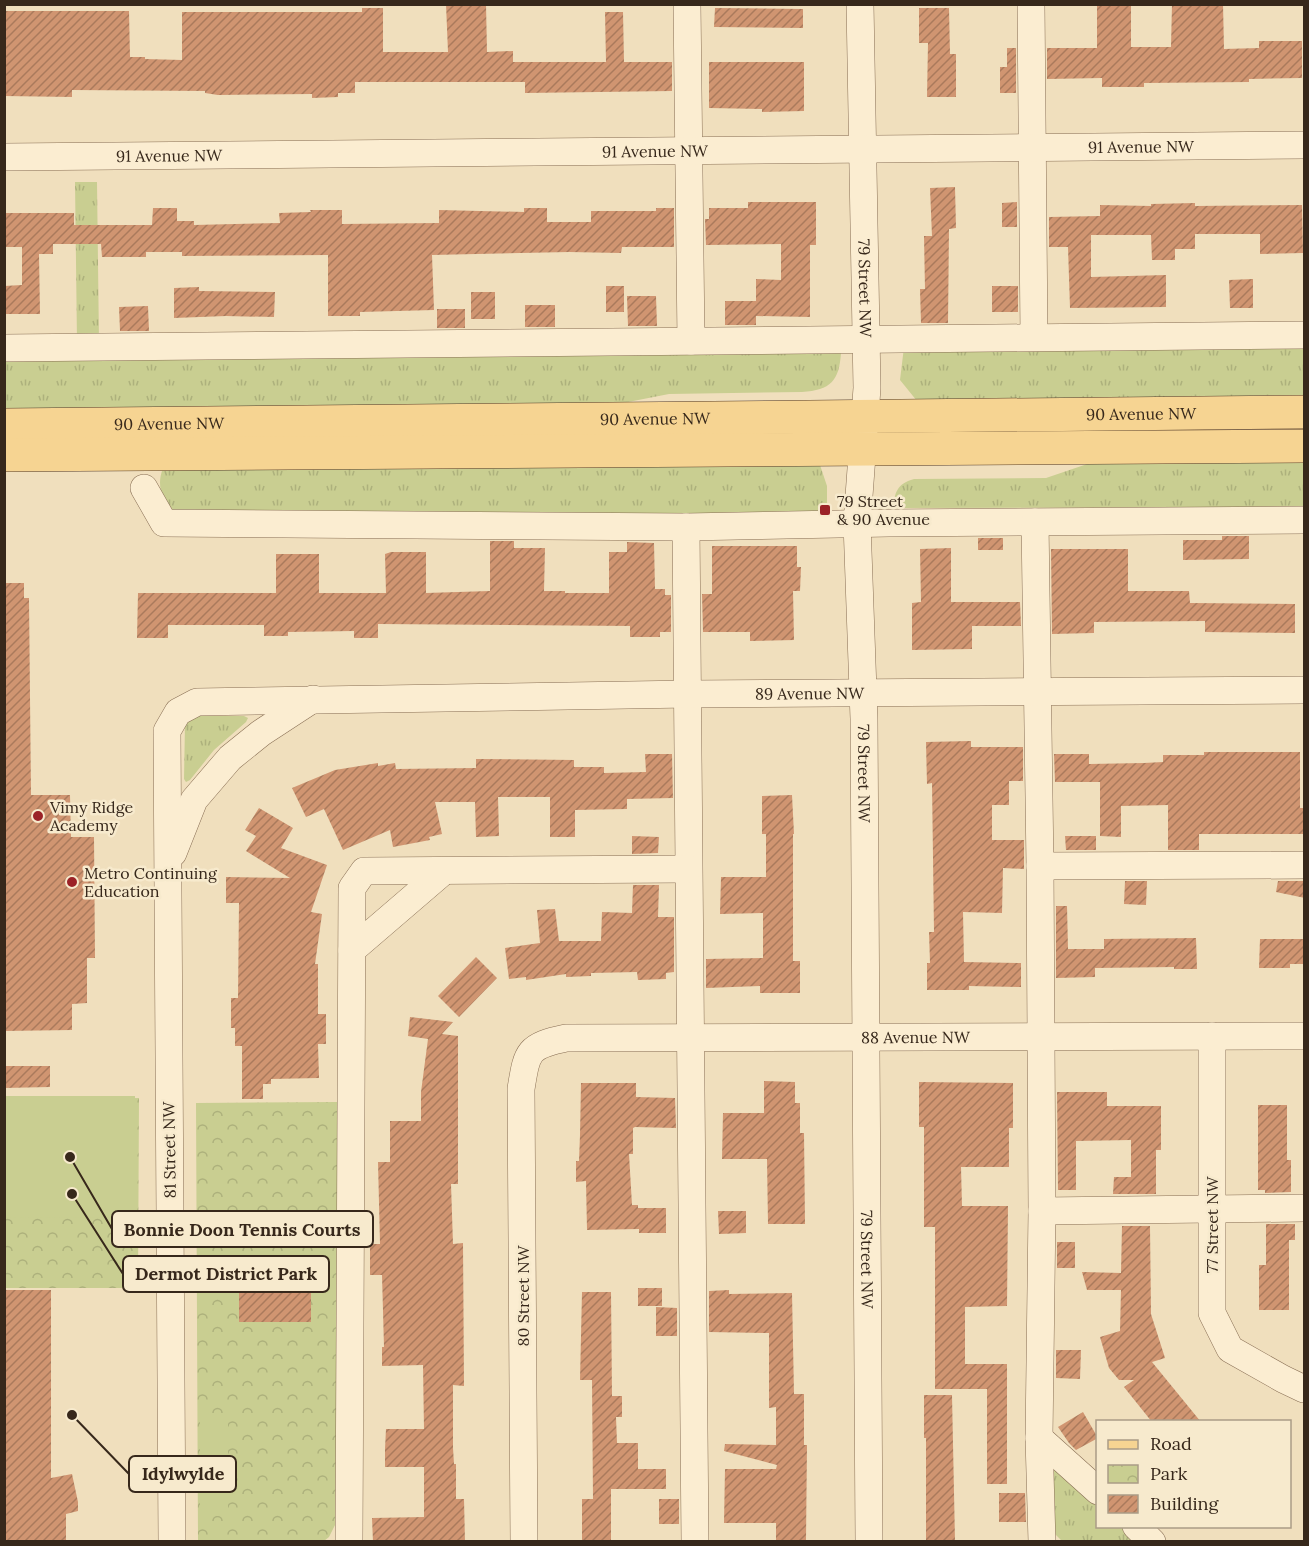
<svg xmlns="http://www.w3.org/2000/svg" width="1309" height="1546" viewBox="0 0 1309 1546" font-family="Lora,serif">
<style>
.grass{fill:url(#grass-tufts)}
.park{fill:url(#park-crowns)}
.garden{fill:#c9ce91}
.building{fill:url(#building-hatch)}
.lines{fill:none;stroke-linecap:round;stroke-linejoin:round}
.minor-casing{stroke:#896f55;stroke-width:28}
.major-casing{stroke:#563d2a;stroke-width:34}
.minor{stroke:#fbedd1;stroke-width:27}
.major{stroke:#f6d492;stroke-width:33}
.poi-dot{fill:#9b2227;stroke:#f7eacd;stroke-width:2}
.labels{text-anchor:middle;stroke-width:5;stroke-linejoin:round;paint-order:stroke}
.street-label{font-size:16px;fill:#37281b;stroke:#f7eacd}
.poi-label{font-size:16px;fill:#37281b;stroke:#f7eacd;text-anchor:start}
.leader{fill:none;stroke:#37281b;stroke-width:2}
.callout-dot{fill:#37281b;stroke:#f7eacd;stroke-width:2}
.callout{fill:#f7eacd;stroke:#37281b;stroke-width:2}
.callout-label{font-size:18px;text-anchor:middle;font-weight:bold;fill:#37281b}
</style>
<defs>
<pattern id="grass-tufts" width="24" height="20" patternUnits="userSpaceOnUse" patternTransform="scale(1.5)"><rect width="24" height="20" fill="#c9ce91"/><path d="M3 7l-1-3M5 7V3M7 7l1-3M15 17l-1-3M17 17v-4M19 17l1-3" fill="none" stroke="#adb17c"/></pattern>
<pattern id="park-crowns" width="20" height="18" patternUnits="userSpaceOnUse" patternTransform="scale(1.5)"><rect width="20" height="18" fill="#c9ce91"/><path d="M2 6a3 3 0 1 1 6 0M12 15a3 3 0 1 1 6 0" fill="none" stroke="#adb17c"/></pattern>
<pattern id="building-hatch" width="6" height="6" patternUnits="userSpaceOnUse" patternTransform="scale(1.5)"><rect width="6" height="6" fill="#d09571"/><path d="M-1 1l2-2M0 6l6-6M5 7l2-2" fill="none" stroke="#aa7a5c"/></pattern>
</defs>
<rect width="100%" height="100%" fill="#f0dfbd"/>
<path class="grass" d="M75,182H97L99,342H77Z
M1304,344V395L917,401L900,380L904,347Z
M841,353C839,381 831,390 802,392L669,394L623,403L5,413L4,355Z
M817,456L827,486V515L178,516C164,501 155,489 163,468Z
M1304,456V507L892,508C896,492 896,484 914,479L1046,478L1099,460Z
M198,716H244L248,718L246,722L214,750L190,780L186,782L184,779L185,724L191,718Z
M1053,1457L1097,1499L1098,1526L1126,1527L1141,1541L1063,1542L1053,1532Z"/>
<path class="park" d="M139,1098L138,1288H5L4,1100Z
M337,1102V1521L329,1537L324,1541H198L196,1103Z"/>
<path class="garden" d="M5,1096H135V1217L5,1218Z
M200,1419H228V1516H200Z"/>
<path class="building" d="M446,4H486L487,52L513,51V62H606L605,12H623L624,62H672V91L525,93V82H355V93H338V97L312,98V94L218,95L205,93V91L72,90V97L4,96V11H129L130,57H145V59L182,60V12H362V8H383V52H448Z
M1097,4L1131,6V47H1171L1172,4H1223L1224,49L1259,48V41H1302V78L1249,79V82L1144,83V87H1102V78L1047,79V48H1097Z
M715,8L803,9V28L714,27Z
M919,8H949L950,54H956V97H927L928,43H919Z
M1007,48H1016V93H1000V67H1007Z
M709,62H804V111L762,112V109L709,108Z
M955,187L956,228L949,229L948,323H921L920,289H925L924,236H932L930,188Z
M748,202H816V245H810V317L756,316V325H725V301H756V279L781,280V244L706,245L705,219H709V208H748Z
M1017,202V227H1002V203Z
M1195,203V206L1302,205L1303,253L1260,254V234H1195V249H1175V260H1152L1151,235H1091V277L1166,275V307L1070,308L1068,247H1049V217L1100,216V205L1151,206V204Z
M153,208H177V221H194V225L280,223L279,213L311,212L310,210H342V224L439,223V210L524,212V208H547V222H591V211H656V208H674V247H622L621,253L569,252L432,255L434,310L360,312V316H328V255L182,256V252H146V257H102L101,244H53V254H39L40,314H4V286L22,285V247H4V213H74V225H152Z
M1253,279V308H1230L1229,280Z
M606,286H624V312H606Z
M992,286H1018V312H992Z
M199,287V291L275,292L274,317L226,316L174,318V288Z
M471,292H495V319H471Z
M627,296H656L657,326H628Z
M525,305H555V327H525Z
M148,306L149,331H120L119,307Z
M437,309H465V328H437Z
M1222,536H1249V559L1183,560V540H1222Z
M978,538H1003V550H978Z
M490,541H514V548H545L544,591H565V593H609V552H627V542L654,543L655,589H665V595H671V632H660V637H630V626L378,624V638H354V631L288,632V636H264V625H168V638H137L138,593H276V554H319V593H386L385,554L391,552H426V593L490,591Z
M712,546H797V567H801L800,591H793L794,640L750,641V632H703L702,594H712Z
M951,548V602H1020L1021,626H972V649L912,650V603L921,602L920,549Z
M1051,549H1128V591H1189L1190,603L1295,604V633L1205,632V621L1094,622V633L1052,634Z
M4,583H24V598H29L31,795H70L71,837H94L95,958H87V1003L72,1004V1030L4,1031Z
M971,741V747H1023V781H1009V805H992V840H1024V869L1003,868L1002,913L963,912L964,962L1021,963V987L969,986V990H927V963H930L929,932H934L932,783L927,784L926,742Z
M1204,752H1300V808H1303V834H1199V850H1168V805L1121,806V837L1100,836V782H1055L1054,754H1089V764L1144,763L1163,762V755H1204Z
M645,754H672L673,798L627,799V809L575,810V837H550V797H498L499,836L476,837L475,802H435L442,834L429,837L430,840L393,847L390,830L343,850L324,809L306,817L292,788L335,770L378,763V766L395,763L396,769L476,768V759L574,760V767H604V773L646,772Z
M792,795L794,834H793V961H800V993H760V986L706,988V959L763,958V913L720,914L721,877H766V834H762V796Z
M259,808L293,828L281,848L327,865L311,912L322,914L315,964H318V1014H326V1044H318L319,1078L271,1079V1084H263V1099H242V1046H235V1028H231V998H238L239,903H226V877L290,878L246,851L256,836L245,830Z
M632,836L659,837L658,853L632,854Z
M1065,836H1096V850H1066Z
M1125,881H1147L1146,905L1124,904Z
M1278,881H1305V898L1276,892Z
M633,885H659L658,917H674V972L666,973V979L638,980L637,972L591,973V976L566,977V974L526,980V977L509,979L505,948L540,943L537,910L555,909L559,941H601L602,912L632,913Z
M1056,906H1067L1068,949H1104V939L1196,938L1197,969H1174V967L1095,968V977L1056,978Z
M1260,939H1304V964H1290V968H1259Z
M476,957L497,978L459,1017L438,996Z
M410,1017L453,1022L442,1034L458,1036V1184H451L453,1244L463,1243L464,1386L453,1385V1448L454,1464H456V1499H464L465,1542H373L372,1518L424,1517V1467H385V1449L386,1429H424L423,1365L382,1366V1347H384L382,1275H370V1244H380L378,1162H390V1121H421V1092L428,1039L408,1036Z
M4,1066H50V1087L4,1088Z
M764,1081L795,1082V1103H800V1133H804L805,1224H768L767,1159H722L723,1113H764Z
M919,1082L1013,1083V1128H1009V1167H961L962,1206H1008L1007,1306L965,1307V1364H1007V1484H987V1389H935V1227H924V1127H919Z
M581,1083H636V1097L675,1098L676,1128L635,1127L633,1128V1154H629L632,1205H638V1208H666V1233H639V1229L587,1230L586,1181L576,1182V1161H579L580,1135Z
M1057,1092H1107V1106H1161V1150H1156V1194H1113L1114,1177H1131V1140L1076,1141V1190H1058Z
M1258,1105H1287V1160H1291V1192L1265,1193V1190H1258Z
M718,1211H746V1233L719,1234Z
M1266,1224H1295V1240H1289V1310H1259V1265H1266Z
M1122,1226H1150L1151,1314L1165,1358L1152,1362L1201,1422H1152L1124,1387L1134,1380H1119L1109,1368L1100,1337L1120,1331L1121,1290H1087L1082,1272L1121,1273Z
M1057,1242H1075V1268H1057Z
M239,1273H311V1322H239Z
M638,1288H662V1306H638Z
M4,1290H51V1478L72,1474L78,1502V1511L66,1514V1542H4Z
M729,1290V1294L792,1293L794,1394H804V1445H807L806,1540H776V1523H724L725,1469H776L777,1465L724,1451L725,1444L776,1445V1407L769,1408V1333L709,1332V1291Z
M582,1292H611L612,1396H622V1417H616L617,1443H638V1469H666V1489H611V1540H582V1499H593L592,1380H580Z
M656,1307L677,1308V1336H656Z
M1056,1350H1081L1080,1379L1056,1378Z
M924,1395H952L955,1541H926V1438H924Z
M1083,1412L1098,1438L1076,1450L1069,1443L1058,1427Z
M999,1493H1025L1026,1522H999Z
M659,1499H679V1524H659Z"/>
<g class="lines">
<g class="minor-casing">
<g id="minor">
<path d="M687,4L691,341"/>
<path id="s1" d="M860,4L867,388L857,523L864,719L869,1542"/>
<path d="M1031,4L1034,337"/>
<path id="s2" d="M4,157L1304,145"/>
<path d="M4,348L1304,335"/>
<path d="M144,488L164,523L686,527L889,523L1304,520"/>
<path d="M1035,522L1040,866L1042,1211L1039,1438L1042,1542"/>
<path d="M686,527L695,1542"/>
<path d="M173,853L194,800L230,758L261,733L313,699"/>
<path d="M1040,866L1304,865"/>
<path d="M352,950L444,871"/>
<path d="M1212,1036V1313L1230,1349L1283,1379L1304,1389"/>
<path d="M1042,1211L1304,1208"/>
<path d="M1039,1438L1098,1491"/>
<path d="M1136,1526L1152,1542"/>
<path id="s3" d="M172,1542L167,731L178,712L197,702L689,694L1304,690"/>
<path d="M349,1542L352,888L364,871L688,869"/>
<path id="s4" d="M524,1542L521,1089C527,1052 527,1046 566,1038L1304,1036"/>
</g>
</g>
<g class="major-casing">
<g id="major">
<path id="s5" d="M4,425L1304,412"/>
<path d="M4,455L1304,446"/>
</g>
</g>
<use href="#minor" class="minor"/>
<use href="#major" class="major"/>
</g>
<g class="poi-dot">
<rect x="819" y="504" width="12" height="12" rx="3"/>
<circle cx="38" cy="816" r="6"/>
<circle cx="72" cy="882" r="6"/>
</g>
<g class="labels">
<g class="street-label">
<text dy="6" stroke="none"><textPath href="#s2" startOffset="1137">91 Avenue NW</textPath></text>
<text dy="6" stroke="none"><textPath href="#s2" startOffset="651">91 Avenue NW</textPath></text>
<text dy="6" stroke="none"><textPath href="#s2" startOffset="165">91 Avenue NW</textPath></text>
<text dy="6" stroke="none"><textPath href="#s1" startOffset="284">79 Street NW</textPath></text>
<text dy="6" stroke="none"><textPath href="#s5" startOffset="1137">90 Avenue NW</textPath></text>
<text dy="6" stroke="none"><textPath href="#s5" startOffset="651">90 Avenue NW</textPath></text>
<text dy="6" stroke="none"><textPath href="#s5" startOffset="165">90 Avenue NW</textPath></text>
<text dy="6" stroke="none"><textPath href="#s3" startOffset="1467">89 Avenue NW</textPath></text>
<text dy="6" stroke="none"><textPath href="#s1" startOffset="770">79 Street NW</textPath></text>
<text dy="6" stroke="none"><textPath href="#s4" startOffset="879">88 Avenue NW</textPath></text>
<text transform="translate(169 1150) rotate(-91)" y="6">81 Street NW</text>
<text transform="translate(1212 1225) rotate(-90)" y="6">77 Street NW</text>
<text dy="6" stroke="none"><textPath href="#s1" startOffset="1256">79 Street NW</textPath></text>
<text transform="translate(523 1296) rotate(-90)" y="6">80 Street NW</text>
</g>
<g class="poi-label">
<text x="837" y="507">79 Street<tspan x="837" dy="18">&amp; 90 Avenue</tspan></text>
<text x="50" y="813">Vimy Ridge<tspan x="50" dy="18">Academy</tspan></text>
<text x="84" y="879">Metro Continuing<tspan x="84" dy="18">Education</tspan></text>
</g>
</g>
<path class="leader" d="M70 1157L112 1229M72 1194L123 1274M72 1415L129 1474"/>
<g class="callout-dot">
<circle cx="70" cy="1157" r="6"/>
<circle cx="72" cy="1194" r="6"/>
<circle cx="72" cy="1415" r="6"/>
</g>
<g class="callout">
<rect x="112" y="1211" width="261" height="36" rx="6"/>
<rect x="123" y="1256" width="206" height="36" rx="6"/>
<rect x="129" y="1456" width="107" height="36" rx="6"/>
</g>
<g class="callout-label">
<text x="242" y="1236">Bonnie Doon Tennis Courts</text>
<text x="226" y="1280">Dermot District Park</text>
<text x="183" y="1480">Idylwylde</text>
</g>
<rect width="1309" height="1546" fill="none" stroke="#37281b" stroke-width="12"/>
<rect x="1096" y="1420" width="195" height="108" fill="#f7eacd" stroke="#aa9c86" stroke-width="1.5"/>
<rect x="1108" y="1440" width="30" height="9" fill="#f6d492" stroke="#aa9c86" stroke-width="1.5"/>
<text x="1150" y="1450" font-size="18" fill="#37281b">Road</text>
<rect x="1108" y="1465" width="30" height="18" fill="url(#park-crowns)" stroke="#aa9c86" stroke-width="1.5"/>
<text x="1150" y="1480" font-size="18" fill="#37281b">Park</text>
<rect x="1108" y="1495" width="30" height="18" fill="url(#building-hatch)" stroke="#aa9c86" stroke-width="1.5"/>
<text x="1150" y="1510" font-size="18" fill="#37281b">Building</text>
</svg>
